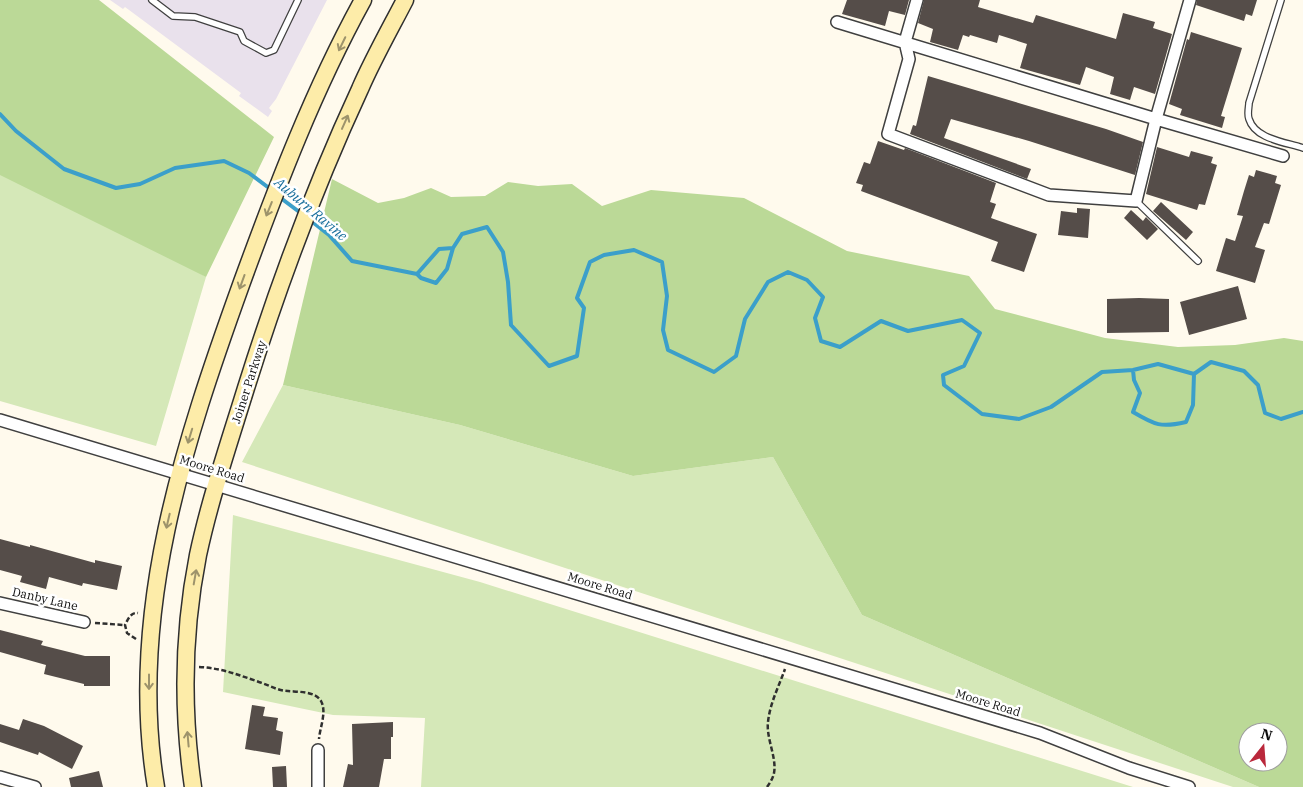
<svg xmlns="http://www.w3.org/2000/svg" width="1303" height="787" viewBox="0 0 1303 787" font-family="'IBM Plex Serif',serif">
<style>
.industrial{fill:#e9e1ec}
.green{fill:#d5e8b8}
.forest{fill:#bbd997;fill-rule:evenodd}
.lines{fill:none;stroke-linecap:round;stroke-linejoin:round}
.stream{stroke:#3b9fca;stroke-width:4}
.building{fill:#554d49}
.lane-casing{stroke:#404040;stroke-width:8}
.street-casing{stroke:#404040;stroke-width:14}
.secondary-casing{stroke:#2f2f2f;stroke-width:19}
.path{stroke:#2f2f2f;stroke-width:2.5;stroke-dasharray:5 2.5;stroke-linecap:butt}
.lane{stroke:#fff;stroke-width:5.5}
.street{stroke:#fff;stroke-width:11}
.secondary{stroke:#fdeca9;stroke-width:16}
.oneway{stroke:#9d936b}
.labels{text-anchor:middle;stroke-width:5;stroke-linejoin:round;paint-order:stroke}
.street-label{font-size:12px;fill:#0d0d0d;stroke:#fff}
.water-label{font-size:14px;font-style:italic;fill:#196f9c;stroke:#fff}
</style>
<rect width="100%" height="100%" fill="#fffaed"/>
<path class="industrial" d="M110,0H327L276,99L269,108L272,111L268,117L239,96L241,93L125,7L123,9Z"/>
<path class="green" d="M0,149L206,277L156,446L0,401Z
M283,385L460,425L633,476L773,457L862,615L1259,787H1233L242,462Z
M233,515L480,582L1133,787H421L425,718L333,715L223,692Z"/>
<path class="forest" d="M0,0H99L274,137L206,277L0,175Z
M332,179L378,203L404,198L431,188L451,197L485,196L508,182L538,186L572,184L602,206L651,190L744,198L847,251L969,276L995,309L1105,338L1178,347L1235,345L1284,338L1303,341V787H1259L862,615L773,457L633,476L460,425L283,385ZM1248,732H1278V762H1248Z"/>
<g class="lines">
<path class="stream" d="M0,114L16,131L64,169L116,188L140,184L175,168L224,161L249,173L273,191
M278,196L302,214
M310,220L329,235L352,261L417,274L439,249L453,248L462,234L487,227L503,252L508,282L511,325L549,366L577,356L584,308L577,298L590,262L604,255L634,250L662,262L667,296L663,330L668,350L714,372L736,356L745,319L768,282L788,272L807,280L823,297L815,318L821,341L840,347L881,321L908,331L962,320L980,333L964,366L943,375L944,385L982,414L1019,419L1051,407L1102,372L1133,370L1158,364L1194,374L1211,362L1244,371L1258,385L1265,413L1281,419L1303,412
M417,274L421,278L436,283L447,269L453,248
M1133,370L1134,380L1140,393L1133,412C1155,425 1161,428 1186,422L1193,405L1194,374"/>
</g>
<path class="building" d="M847,0H909L905,15L889,11L885,26L842,14Z
M924,0H980L978,7L1033,23L1036,15L1116,39L1123,13L1155,22L1153,28L1172,34L1155,94L1134,87L1130,100L1110,94L1114,77L1086,67L1080,85L1020,68L1027,44L999,35L997,43L970,35L969,37L963,35L958,50L930,42L933,29L918,23Z
M1197,0H1257L1252,16L1246,14L1244,21L1196,5Z
M1191,32L1242,48L1221,116L1225,117L1222,128L1180,115L1182,109L1169,104L1187,39L1189,40Z
M928,76L1106,129L1143,142L1135,175L1029,141L951,119L944,138L1031,169L1027,179L910,134L913,125L916,126Z
M878,141L904,150L905,148L996,183L990,202L996,204L991,218L1037,234L1024,272L991,261L998,242L861,191L863,185L856,183L864,162L870,164Z
M1157,147L1189,157L1191,151L1213,157L1211,163L1217,165L1205,205L1199,204L1197,210L1146,194Z
M1256,170L1277,176L1275,183L1281,185L1269,224L1264,223L1255,247L1265,250L1255,283L1216,271L1226,238L1235,241L1243,216L1237,215L1244,191L1249,175L1254,177Z
M1161,202L1193,232L1186,240L1153,211Z
M1077,208L1090,209L1088,238L1058,235L1061,211L1077,213Z
M1131,210L1143,221L1146,217L1158,229L1147,240L1124,218Z
M1238,286L1247,319L1189,335L1180,302Z
M1139,298L1169,299V332L1107,333V299Z
M0,539L30,547V545L95,563V560L122,566L117,590L83,583L82,586L49,577L46,589L20,582L22,576L0,570Z
M0,630L43,641L41,645L85,656H110V686H84V684L44,674L46,665L0,652Z
M252,705L265,707L263,716L278,718L276,730L283,732L280,755L245,749Z
M23,719L44,726L83,746L72,769L39,752L38,755L0,742V724L19,730Z
M393,722V737H391V759H384L379,787H343L348,764L353,765L352,724Z
M286,766L287,787H273L272,767Z
M99,771L103,787H71L69,778Z"/>
<g class="lines">
<g class="lane-casing">
<path id="lane" d="M152,0L173,16L195,17L240,32L244,41L266,53L274,50L298,0
M1281,0L1249,103C1249,107 1247,114 1249,119C1255,139 1285,142 1303,148
M1136,201L1198,261"/>
</g>
<g class="street-casing">
<path id="street" d="M917,0L905,42L909,59L888,134L1049,195L1136,201L1156,119L1190,0
M837,22L1156,119L1283,156
M0,420L1040,733L1129,768L1189,787
M0,603L84,622
M0,777L35,787
M318,787V750"/>
</g>
<g class="secondary-casing">
<path id="secondary" d="M156,787C127,614 184,443 242,282C277,186 314,89 363,0
M193,787C182,711 183,631 198,555C210,499 229,443 246,388C278,286 315,186 360,89C373,59 390,29 405,0"/>
</g>
<path class="path" d="M95,623L124,625
M136,639L127,633L125,625C128,619 131,612 138,613
M199,667C221,668 239,675 259,682C269,685 278,691 288,691C298,692 315,691 321,701C327,712 320,727 319,739
M767,787C770,783 773,778 774,773C777,758 766,738 768,722C770,703 779,686 785,669"/>
<use href="#lane" class="lane"/>
<use href="#street" class="street"/>
<use href="#secondary" class="secondary"/>
</g>
<defs><path id="oneway-shaft" d="M-6 0H5M1.5-3L5.5 0L1.5 3" fill="none" stroke-width="1.6" stroke-linecap="round" stroke-linejoin="round" transform="scale(1.25)"/></defs>
<g class="oneway">
<use href="#oneway-shaft" transform="translate(342 44) rotate(116)"/>
<use href="#oneway-shaft" transform="translate(345 122) rotate(-66)"/>
<use href="#oneway-shaft" transform="translate(269 209) rotate(112)"/>
<use href="#oneway-shaft" transform="translate(242 282) rotate(110)"/>
<use href="#oneway-shaft" transform="translate(190 436) rotate(107)"/>
<use href="#oneway-shaft" transform="translate(168 521) rotate(103)"/>
<use href="#oneway-shaft" transform="translate(195 577) rotate(-80)"/>
<use href="#oneway-shaft" transform="translate(149 682) rotate(90)"/>
<use href="#oneway-shaft" transform="translate(188 739) rotate(-95)"/>
</g>
<g class="labels">
<g class="street-label">
<text transform="translate(249 382) rotate(-72)" y="4">Joiner Parkway</text>
<text transform="translate(212 469) rotate(17)" y="4">Moore Road</text>
<text transform="translate(600 586) rotate(17)" y="4">Moore Road</text>
<text transform="translate(45 599) rotate(13)" y="4">Danby Lane</text>
<text transform="translate(988 703) rotate(17)" y="4">Moore Road</text>
</g>
<g class="water-label">
<text transform="translate(311 209) rotate(40)" y="5">Auburn Ravine</text>
</g>
</g>
<g transform="translate(1263 747) rotate(17)"><circle r="24" fill="#ffffff" stroke="#9e9e9e"/>
<path d="M0-4L9 19L0 12L-9 19Z" fill="#ba283c"/>
<text y="-8" font-size="14" font-weight="bold" text-anchor="middle" fill="#0d0d0d">N</text>
</g>
</svg>
